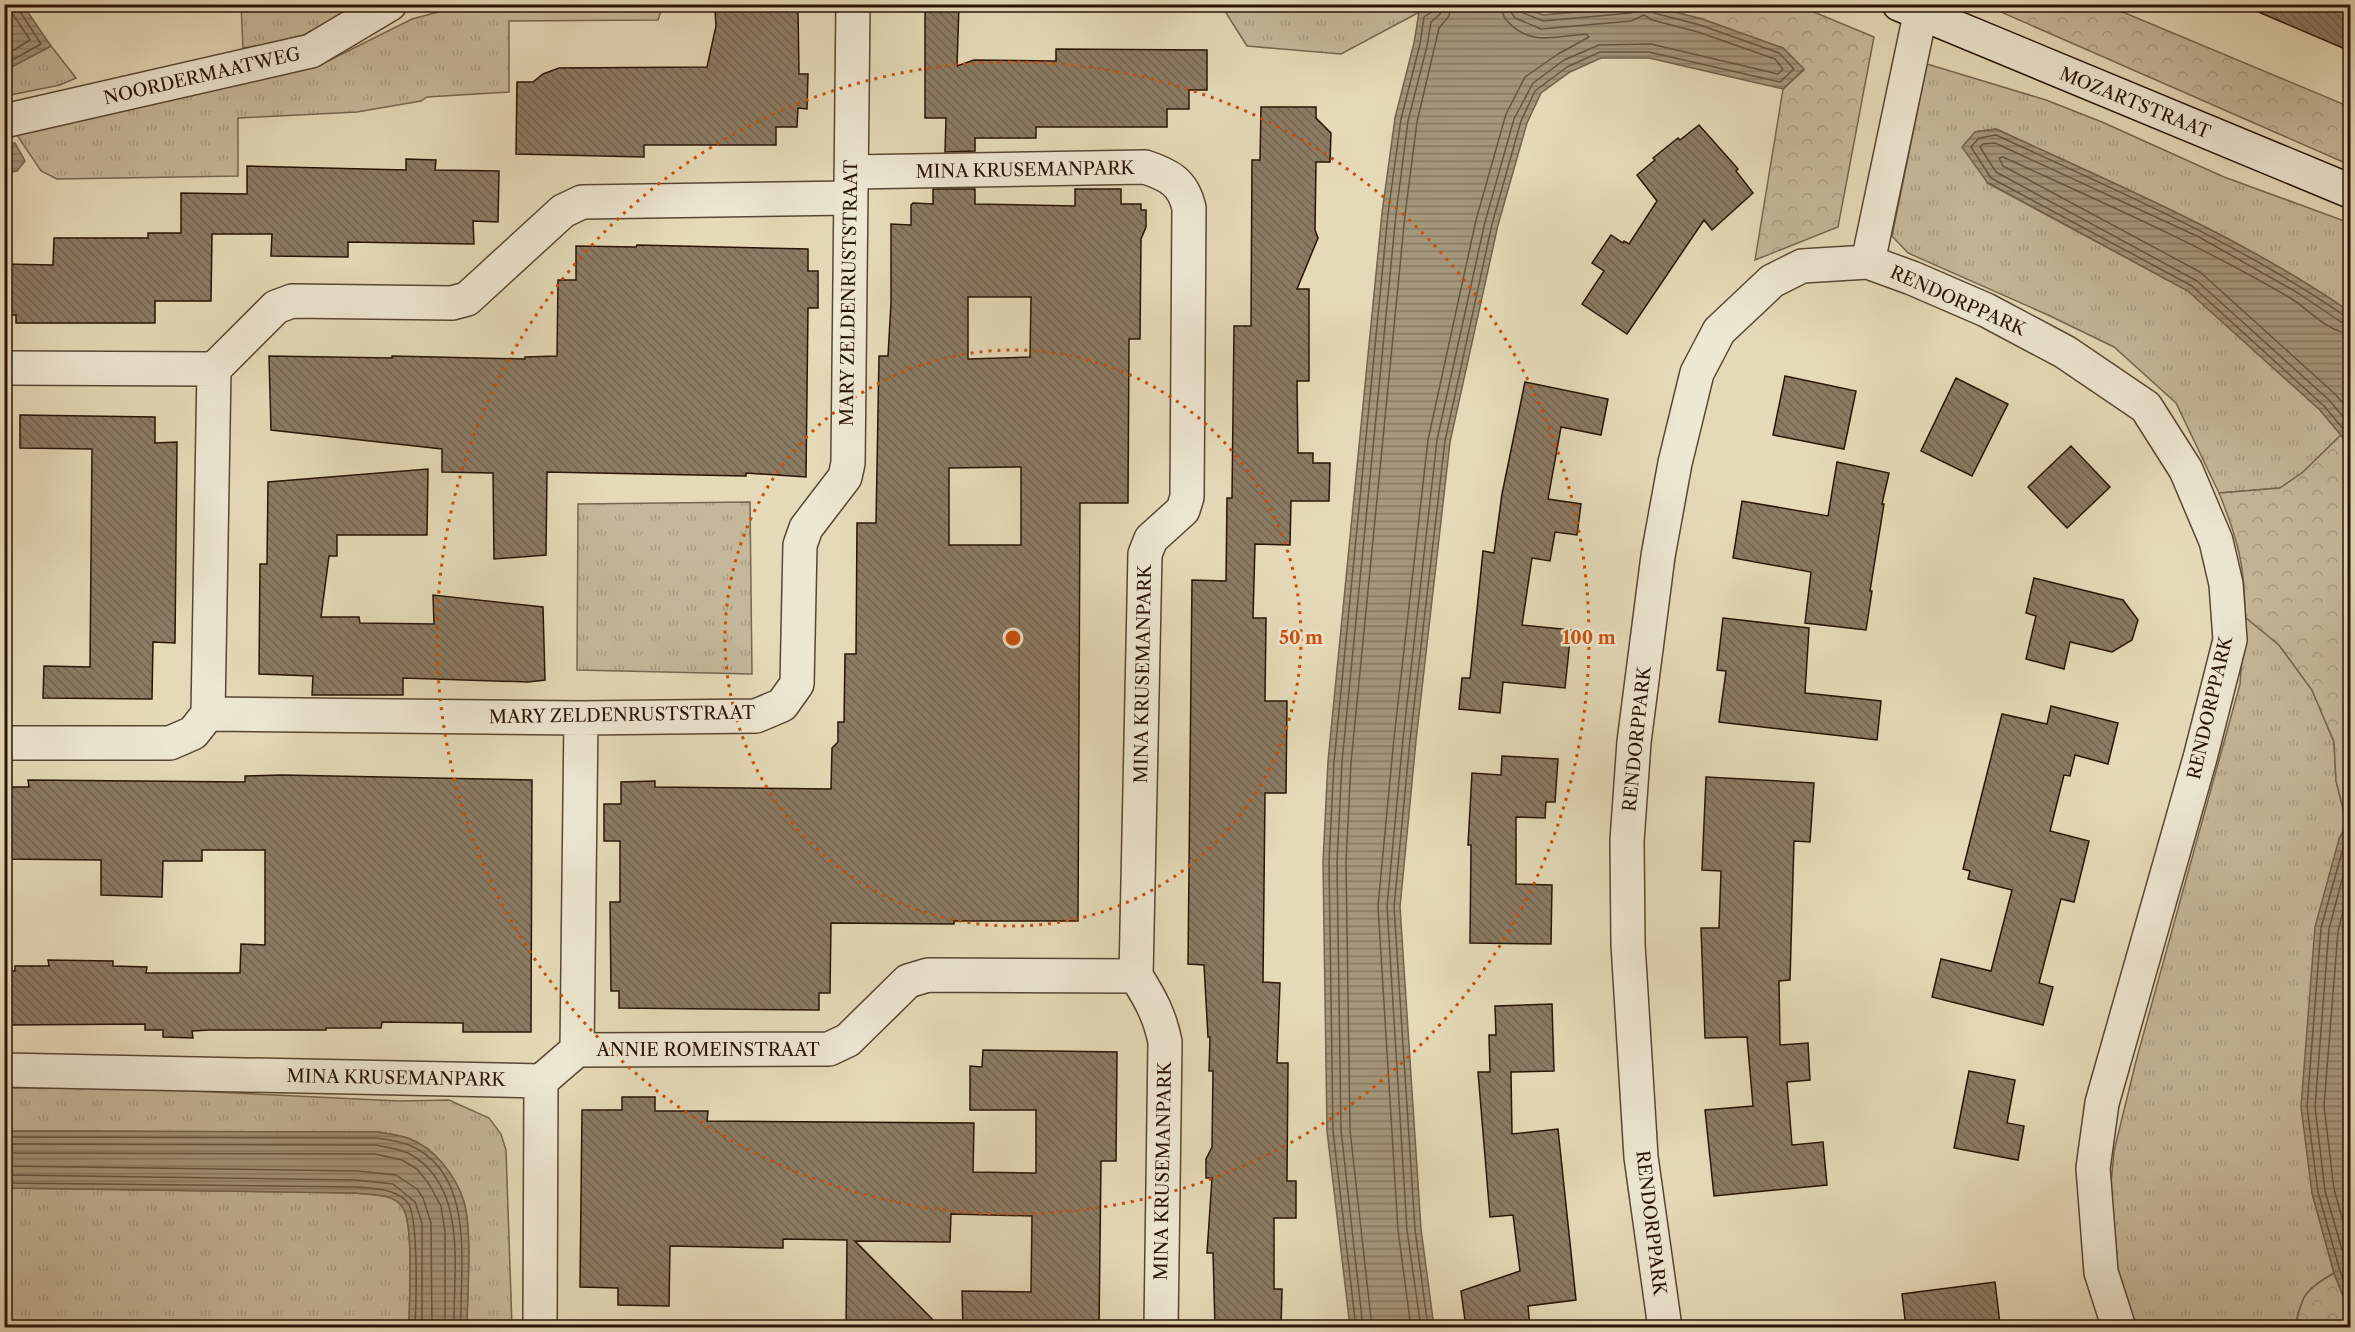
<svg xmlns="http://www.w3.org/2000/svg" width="2355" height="1332" viewBox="0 0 2355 1332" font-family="'Libre Caslon Text',serif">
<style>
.grass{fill:url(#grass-tufts);stroke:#776650;stroke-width:1.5}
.forest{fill:url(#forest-crowns);stroke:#776650;stroke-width:1.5}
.water{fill:url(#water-rules);stroke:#73634c;stroke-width:1.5}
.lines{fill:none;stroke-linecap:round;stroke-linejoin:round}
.shore{stroke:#675640;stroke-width:1.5}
.building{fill:url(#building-back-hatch);stroke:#291406;stroke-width:1.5;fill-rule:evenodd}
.street-casing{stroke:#584632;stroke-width:36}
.secondary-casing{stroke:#291406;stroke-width:36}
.street{stroke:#eee7d1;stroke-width:33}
.secondary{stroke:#eee7d1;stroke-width:33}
.ring{fill:none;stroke:#cb4f0b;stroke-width:3;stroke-dasharray:3 6}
.labels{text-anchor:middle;stroke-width:5;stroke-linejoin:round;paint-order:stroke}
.street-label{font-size:18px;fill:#291406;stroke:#eee7d1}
.centre{fill:#cb4f0b;stroke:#eee7d1;stroke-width:3}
.ring-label{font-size:18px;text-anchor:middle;font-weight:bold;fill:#cb4f0b;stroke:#eee7d1;stroke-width:5;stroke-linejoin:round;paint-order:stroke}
</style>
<defs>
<pattern id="grass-tufts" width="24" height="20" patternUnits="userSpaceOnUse" patternTransform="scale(1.5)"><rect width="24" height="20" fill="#c5b89a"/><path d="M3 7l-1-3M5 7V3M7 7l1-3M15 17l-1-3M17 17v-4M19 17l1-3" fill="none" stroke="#a99d83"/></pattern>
<pattern id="forest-crowns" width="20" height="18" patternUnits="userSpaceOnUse" patternTransform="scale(1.5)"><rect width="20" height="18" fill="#c5b89a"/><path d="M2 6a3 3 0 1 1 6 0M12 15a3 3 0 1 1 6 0" fill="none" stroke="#a99d83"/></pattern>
<pattern id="water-rules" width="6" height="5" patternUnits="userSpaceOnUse" patternTransform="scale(1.5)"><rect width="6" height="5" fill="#a5977b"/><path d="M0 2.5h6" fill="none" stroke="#867a63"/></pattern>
<pattern id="building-back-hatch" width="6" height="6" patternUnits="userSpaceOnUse" patternTransform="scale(1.5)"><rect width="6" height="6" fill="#8b7b63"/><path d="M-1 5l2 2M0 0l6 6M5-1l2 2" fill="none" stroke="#726450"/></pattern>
</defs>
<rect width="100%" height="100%" fill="#e5dab8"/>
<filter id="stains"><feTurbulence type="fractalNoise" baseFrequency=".00333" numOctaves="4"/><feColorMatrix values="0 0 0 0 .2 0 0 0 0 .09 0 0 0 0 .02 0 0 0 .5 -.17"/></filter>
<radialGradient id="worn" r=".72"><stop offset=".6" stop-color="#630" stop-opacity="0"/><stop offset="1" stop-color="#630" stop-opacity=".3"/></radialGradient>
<path class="grass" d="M241,5H358L295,40L243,48Z
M464,5H663L658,20L509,21V92L427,97L421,101L357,112L238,118V176L57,179L41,171L17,135L328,61L412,19Z
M1221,5H1429V7L1341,54L1247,46Z
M1517,5H1625L1624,8L1543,15Z
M51,46L76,78L60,85L5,96L4,60L10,67Z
M1927,64L2046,100L2102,122L2224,177L2350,223V312C2240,236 2117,185 1996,129L1975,132L1987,183L2188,291L2320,410L2341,435L2303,472L2280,488L2219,493L2176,403L2114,347L2048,315L1908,253L1892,236Z
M750,502L752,674L577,670L578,504Z
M2245,617L2279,645L2312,690L2334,742L2336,781L2347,824L2339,839L2312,1193L2334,1273C2306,1290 2302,1293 2295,1327L2136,1328L2123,1298L2112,1267L2108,1217L2114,1151L2136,1061L2240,684Z
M5,1088H129L399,1101L449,1100L489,1118L501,1134L506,1150L512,1327H467C467,1295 473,1228 463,1199C455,1175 434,1148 410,1139C400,1135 388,1134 378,1132L5,1131Z
M5,1188L356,1193C371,1195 394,1193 403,1208C414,1224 409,1304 409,1327L5,1328Z"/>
<path class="forest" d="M1625,4L1797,5L1874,37L1838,227L1755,260L1783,89L1804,70L1783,48L1702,19L1651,6L1624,8Z
M1985,5H2106L2350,107V165Z
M2341,435L2350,446V818L2347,824L2336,781L2334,742L2312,690L2279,645L2245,617C2245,566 2238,540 2219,493L2280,488L2303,472Z
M2334,1273L2350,1314V1327L2295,1328C2302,1293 2306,1290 2334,1273Z"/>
<path class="water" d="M4,5H23L51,46L10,68L5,60Z
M1429,5H1517L1543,15L1651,6L1702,19L1783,48L1804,69L1783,89L1649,58H1601L1570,72L1541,93L1527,123L1498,225L1450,442L1416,741L1400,907L1421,1229L1434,1327H1350L1327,1131L1323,862L1328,761L1382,213L1395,118L1414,43L1419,12Z
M1996,129C2117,185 2240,236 2350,312V446L2320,410L2188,291L1987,182L1962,147L1975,132Z
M15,143L25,161L17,171L5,173V145Z
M2350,818V1314L2334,1273L2312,1193L2301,1107L2315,927L2339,839Z
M5,1131L378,1132C388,1134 400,1135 410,1139C434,1148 455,1175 463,1199C473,1228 467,1295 467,1327H409C409,1304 414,1224 403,1208C394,1193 371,1195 356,1193L5,1188Z"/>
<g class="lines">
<path class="shore" d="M1517,4L1521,12L1543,21L1631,13L1636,10L1637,4
M4,50H14L30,40L12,13L11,4
M4,57L14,59L41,44L19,10L18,4
M2350,317L2345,316C2236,241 2115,190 1996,135L1979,138L1971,147L1991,178L2192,286L2324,406L2350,437
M2350,324L2341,322L2298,293L2199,237L1995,143L1983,144L1980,147L1996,172L2197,281L2329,400L2350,425
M2350,333C2329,333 2309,310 2292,299C2199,244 2101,202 2003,157L1999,158L2003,166L2200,272L2335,394L2350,411
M2350,830L2345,841L2321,928L2307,1107L2318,1192L2340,1271L2350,1298
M2350,849L2329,929L2315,1107L2325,1191L2350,1277
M2350,884L2338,931L2324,1106L2334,1189L2350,1247
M4,1137L377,1138C387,1140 399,1141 409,1145C478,1174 459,1269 461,1328
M4,1144L376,1145C387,1147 399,1149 408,1153C469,1185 453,1270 454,1328
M4,1153L375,1154L402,1160L417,1169L429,1184L441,1206L445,1232V1328
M4,1166L357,1171L396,1175L417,1189L423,1198L431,1223L432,1328
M4,1175L356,1180L393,1184L415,1202L422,1223V1328
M4,1183L356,1187C374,1189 396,1188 408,1203C419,1219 416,1305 415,1328
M1356,1328L1333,1131L1329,862L1334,762L1388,214L1401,119L1420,44L1424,17L1433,11L1435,4
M1363,1328L1341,1130L1337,862L1342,762L1396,214L1408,121L1427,46L1431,22L1440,14L1442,4
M1372,1328L1350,1130L1346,862L1351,763L1405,215L1417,122L1439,28L1449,16L1451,4
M1411,1328L1398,1230L1378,906L1394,738L1428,440L1476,220L1506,114L1525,77L1558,54L1589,37L1586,34C1572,35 1557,38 1542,38C1524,37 1501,24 1501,4
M1421,1328L1407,1230L1387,906L1403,739L1437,440L1485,222L1514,119L1533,83L1564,60L1599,45L1651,44L1778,74L1783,69L1775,59L1698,32L1652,20L1644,15L1631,21L1541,29L1515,18L1511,12L1510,4
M1428,1328L1415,1229L1394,907L1410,740L1445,441L1492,224L1521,121L1535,91L1567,67L1600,52H1649L1780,82L1794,69L1779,53L1700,25L1654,13L1650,9L1649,4"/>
</g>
<path class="building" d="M925,4H959L957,66L974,60L1056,61V49L1207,50V90H1189V109H1167V127H1036V138H975V151L945,152L946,118H925Z
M2242,4H2350V51L2242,5Z
M715,9L798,10L799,74H808L807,109L798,108L797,127H776V145H644V157L516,154L517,82H533L543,74L559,68L707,67L716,26Z
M1261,107H1316V118L1331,133L1330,162H1316L1315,230L1318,238L1297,289H1309V381H1297L1298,453H1313V463H1330L1329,501H1291L1290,545L1255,544L1253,618H1266L1265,701H1287L1286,793H1265L1263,982L1280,983L1277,1063H1288L1287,1181H1296V1218H1274V1289H1282L1281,1328H1215L1213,1253H1207L1212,1178H1206V1159L1212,1147L1213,1071H1209L1210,1037H1208L1204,965L1188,964L1192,580L1226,581L1227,498H1232L1234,326H1251L1252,160H1260Z
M1699,125L1738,169L1736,171L1753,193L1712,230L1704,220L1627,334L1582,304L1604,271L1592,263L1611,235L1623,243L1624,241L1629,244L1657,201L1637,175L1655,160L1653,158L1678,138L1680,140Z
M406,159L436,160L435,170L499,171L498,222L473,221L474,244L348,242V257L271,256L272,234H212L211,301H155V323H16V315H4V264L53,265L54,238H148V233H181V193L247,194V166L406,170Z
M933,189H975V204L1075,206V189H1121V204H1141V210H1146V227L1141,239L1140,339H1129L1128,503H1080L1078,921H954V924L831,923L830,993H819V1010L619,1008V991H611L610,902H620V841H604V804H621V782L655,781V787L831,789L832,748L838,742V722H844L845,654H856L857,523H876L879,356H888L891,303V224L911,225V205L913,203L933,204ZM968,297H1031L1030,357L968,359ZM1021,467V545H949V468Z
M637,245L808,249V271H818V308H808L806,477L746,473V476L547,472L546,555L494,559L493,473L442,472V449L271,430L269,356L392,358V356L525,359V357L557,356L558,280H576V246L636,247Z
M1785,376L1856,391L1844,449L1773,435Z
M1956,378L2008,404L1972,476L1921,451Z
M1525,382L1608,399L1601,435L1561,427L1548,499L1581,504L1577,535L1555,532L1550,561L1532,558L1522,625L1571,630L1565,688L1503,682L1500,713L1459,709L1462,678H1470L1483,551L1494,553L1502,494Z
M20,415L155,417V443L177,442L175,643L153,642L152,699L43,698L44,666L90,667L92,449L20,448Z
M2071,446L2110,487L2067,528L2028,487Z
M1837,462L1889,473L1882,504H1884L1870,591H1872L1866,630L1805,623L1811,572L1733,558L1742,501L1828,516Z
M428,469L427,535H337V556H329L321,617H359L360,623L434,624L433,595L543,607L545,680L528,682L403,678V695H312L313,676L259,674L260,564H267L268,482Z
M2034,578L2123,600L2138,620L2132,640L2112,652L2070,642L2064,669L2026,659L2036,616L2026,613Z
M1723,618L1809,628L1805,693L1881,701L1877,740L1719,722L1726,671L1717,670Z
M2051,706L2118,723L2108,764L2075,755L2070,776L2064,775L2050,831L2089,841L2074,902L2061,899L2039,983L2053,987L2043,1025L1932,997L1941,959L1991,971L2012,890L1968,879L1970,871L1963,869L2002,714L2047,724Z
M1502,756L1558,759L1555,802H1546L1545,818L1516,817V884L1552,885L1551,944L1470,943L1471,845H1468L1472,773L1501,775Z
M282,775L532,780L531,1032H463V1023L382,1022L381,1028H326V1030H210L192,1031L193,1038L163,1037V1030H145V1024L4,1025V971H15V966H49L48,960L113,961V966L147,967L146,973H240L241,944L265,945V850H202V861H163L162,897L101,895V860L4,859V787H29L28,780L245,782V776Z
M1706,777L1814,783L1810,842L1794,841L1790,980L1779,981L1780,1045L1808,1043L1810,1080L1787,1082L1792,1145L1823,1142L1827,1185L1714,1196L1705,1110L1753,1106L1747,1037L1705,1038L1701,928H1719L1721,871L1702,870Z
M1552,1004L1554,1071L1511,1072L1512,1134L1558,1129L1576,1300L1528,1306L1530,1328H1466L1461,1291L1520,1271L1513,1215L1490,1217L1478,1072H1490L1489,1035H1496L1495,1006Z
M983,1050L1117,1052L1116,1161H1101L1099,1328H963L962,1291L1031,1292L1032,1216L951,1214L950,1242L855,1241L941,1328H846L847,1240L783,1239V1248L670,1246L669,1306L618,1305V1288L580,1287L582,1110H622V1097H655V1111H708L707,1121L974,1123L973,1172L1036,1173V1110H970V1066L982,1067Z
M1969,1071L2015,1080L2007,1123L2024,1126L2018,1160L1954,1148Z
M1995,1282L2000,1324L1975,1328H1906L1902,1294Z"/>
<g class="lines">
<g class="street-casing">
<path id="street" d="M4,121L311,51L390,4
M851,172L1145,167C1169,175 1183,182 1189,208L1187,497L1183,510L1151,539L1145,554L1136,976C1150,998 1160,1016 1165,1042L1161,1328
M1868,262L1920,15L1925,4
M4,368L214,369L276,307L292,301L452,303L467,299L563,211L582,202L850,198
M208,714L581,718L756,716L782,705L797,684L800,545L806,528L845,477L848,463L853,4
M4,743H170L193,733L208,714L214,369
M577,1050L581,718
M4,1070L541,1081L540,1328
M541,1081L577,1050L829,1049L848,1040L908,981L928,975L1136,976
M1665,1328L1641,1157L1628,944L1627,841L1634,742L1658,556L1675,463L1697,373L1719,331L1772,281L1802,266L1868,262L1912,278L1986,310L2065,352L2146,407L2186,470L2216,541L2226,584L2230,640L2200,758L2102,1103L2093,1168L2101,1272L2119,1328"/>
</g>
<g class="secondary-casing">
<path id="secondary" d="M1899,4L2350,191"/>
</g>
<use href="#street" class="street"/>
<use href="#secondary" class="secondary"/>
</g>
<g class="ring">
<circle cx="1013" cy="638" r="288"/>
<circle cx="1013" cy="638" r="576"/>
</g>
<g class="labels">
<g class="street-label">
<text transform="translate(202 76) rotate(-13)" y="6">NOORDERMAATWEG</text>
<text transform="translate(2135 103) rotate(22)" y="6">MOZARTSTRAAT</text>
<text transform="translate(1025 170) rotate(-1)" y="6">MINA KRUSEMANPARK</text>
<text transform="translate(849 293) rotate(-89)" y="6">MARY ZELDENRUSTSTRAAT</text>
<text transform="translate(1958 301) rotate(24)" y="6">RENDORPPARK</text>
<text transform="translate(1143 674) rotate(-89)" y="6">MINA KRUSEMANPARK</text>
<text transform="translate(2210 708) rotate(-77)" y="6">RENDORPPARK</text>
<text transform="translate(622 715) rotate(-1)" y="6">MARY ZELDENRUSTSTRAAT</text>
<text transform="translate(1637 739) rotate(-84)" y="6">RENDORPPARK</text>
<text x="708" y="1056">ANNIE ROMEINSTRAAT</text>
<text transform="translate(396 1078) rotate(1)" y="6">MINA KRUSEMANPARK</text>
<text transform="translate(1163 1171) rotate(-89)" y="6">MINA KRUSEMANPARK</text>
<text transform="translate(1651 1223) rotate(83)" y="6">RENDORPPARK</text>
</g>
</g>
<circle cx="1013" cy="638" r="9" class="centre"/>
<g class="ring-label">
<text x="1301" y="644">50 m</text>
<text x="1589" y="644">100 m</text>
</g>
<rect width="2355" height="1332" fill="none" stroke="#e5dab8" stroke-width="24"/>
<rect x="6" y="6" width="2343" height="1320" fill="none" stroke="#291406" stroke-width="3"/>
<rect x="12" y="12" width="2331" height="1308" fill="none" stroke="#291406" stroke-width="1.5"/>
<rect width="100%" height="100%" filter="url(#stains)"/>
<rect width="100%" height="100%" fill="url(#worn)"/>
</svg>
